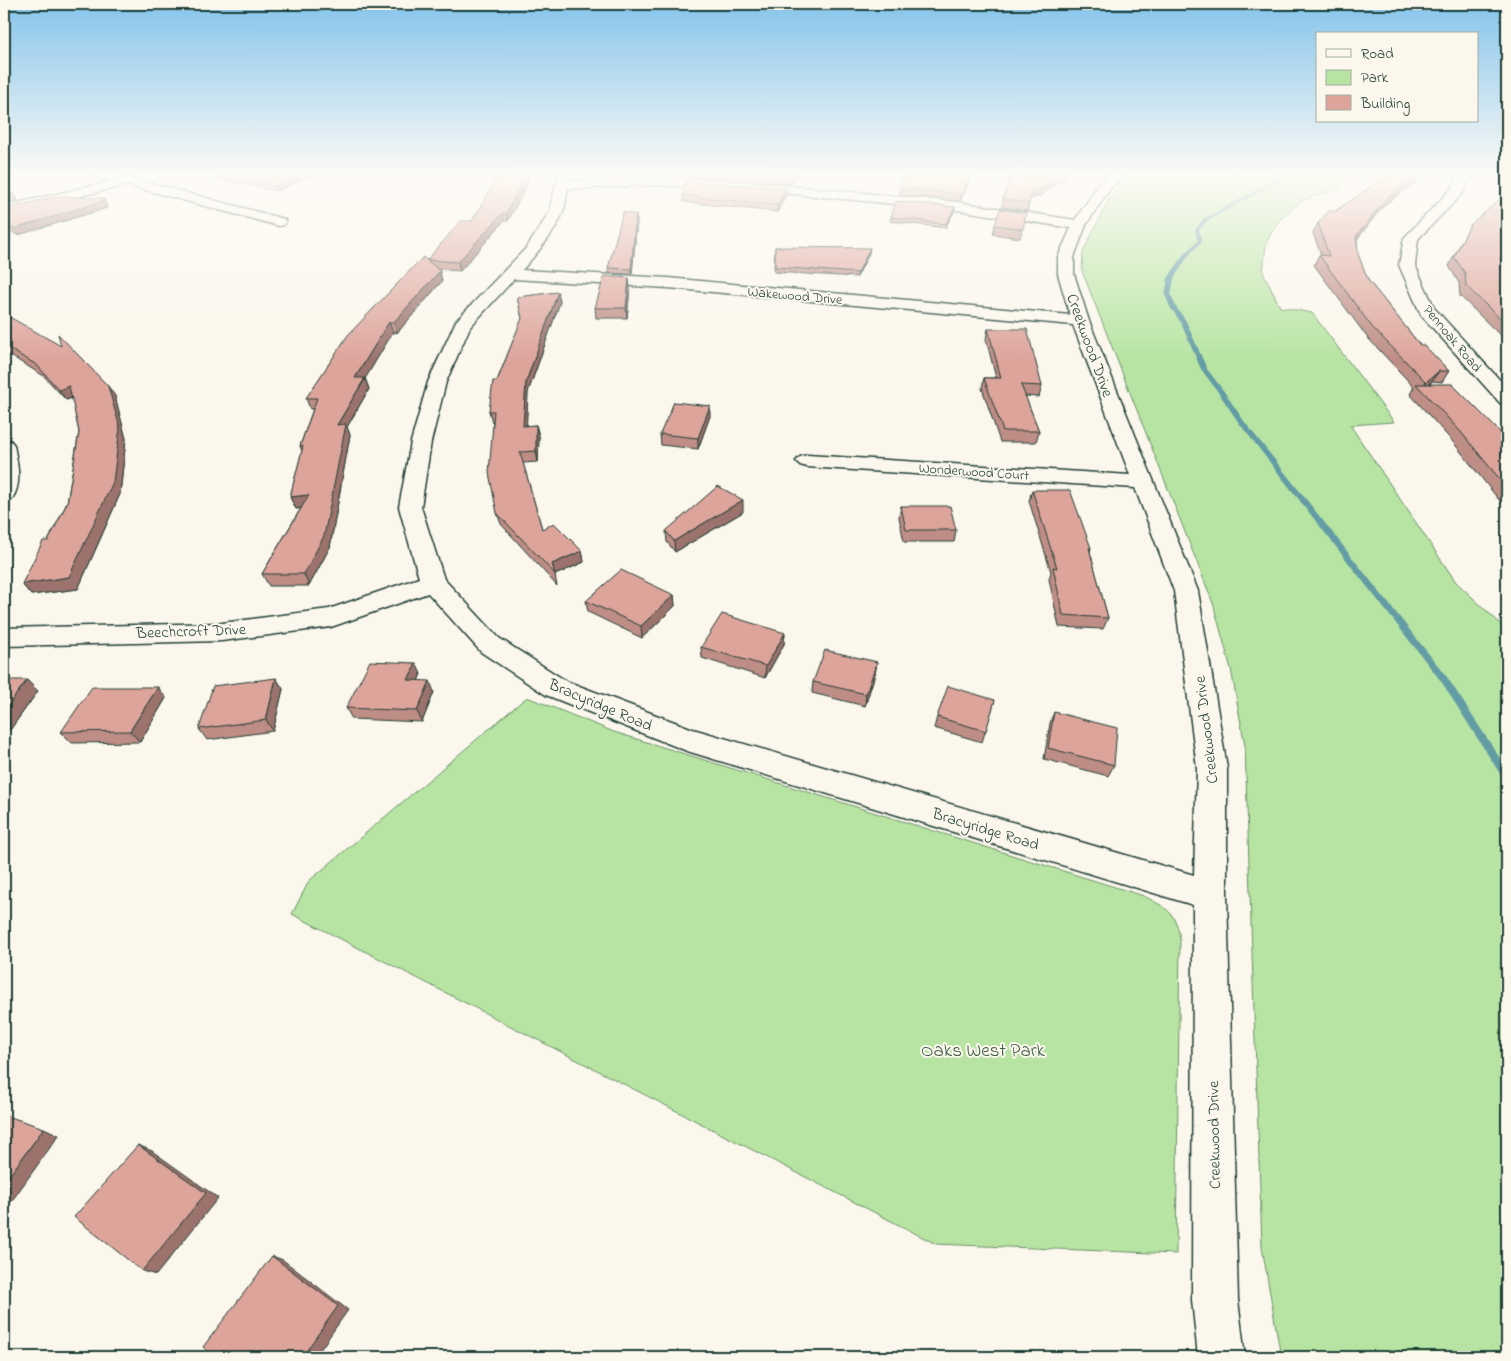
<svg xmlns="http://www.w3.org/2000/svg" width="1511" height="1361" viewBox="0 0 1511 1361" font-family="'Indie Flower',sans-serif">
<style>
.green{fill:#b7e4a2;stroke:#6b906b}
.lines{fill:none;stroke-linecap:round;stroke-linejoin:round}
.stream{fill:#639ca5;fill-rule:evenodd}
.minor-casing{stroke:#1f3d34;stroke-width:3}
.minor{fill:#fbf7ec;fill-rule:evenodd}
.wall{fill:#be8d85;stroke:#1f3d34}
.shaded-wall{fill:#9b736c;stroke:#1f3d34}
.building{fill:#dda49b;stroke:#1f3d34}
.labels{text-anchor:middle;stroke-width:4;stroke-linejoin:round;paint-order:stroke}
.far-street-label{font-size:14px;fill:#1f3d34;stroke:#fbf7ec}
.street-label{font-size:16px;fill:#1f3d34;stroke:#fbf7ec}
.near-park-label{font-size:19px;fill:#3d5e4a;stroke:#fbf7ec}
</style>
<rect width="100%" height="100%" fill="#fbf7ec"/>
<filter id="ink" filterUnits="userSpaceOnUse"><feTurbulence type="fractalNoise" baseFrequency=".02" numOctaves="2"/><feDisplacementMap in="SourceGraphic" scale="10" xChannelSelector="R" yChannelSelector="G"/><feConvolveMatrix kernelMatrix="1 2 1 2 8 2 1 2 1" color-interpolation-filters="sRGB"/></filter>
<g filter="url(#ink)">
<path class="green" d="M1135,173H1353L1340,188L1302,201L1279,220L1266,243L1263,272L1280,307L1312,313L1394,422L1350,425L1456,582L1507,630V1357H1281L1262,1247L1245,746L1231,669L1213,603L1082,271L1083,252L1109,199L1124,182Z
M527,697L614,732L1144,896C1167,908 1176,912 1180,939L1176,1254L936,1244L292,914L309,881Z"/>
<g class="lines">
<path class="stream" d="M1289,173H1294L1207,221L1199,230L1202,241L1189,255L1174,278L1171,295L1176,307L1186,321L1207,369L1223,390L1244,421L1447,677L1507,769V781L1504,780L1441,681L1239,423L1218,392L1201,369L1180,321L1170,307L1165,295L1168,278L1185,253L1198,241L1195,230L1203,219Z"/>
<g class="minor-casing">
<path id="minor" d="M93,173H113L284,219L286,222L284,225L279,226L127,185L4,214V206L112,181L94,176Z
M559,173H571L570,181L653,177L740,181L957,202L1075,220L1099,184L1112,173H1126L1109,190L1086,225L1074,257V274L1089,321L1198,591L1227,768V895L1238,1300L1245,1357H1198L1192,1300L1193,905L687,751L546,695L481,652L428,593L331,627L222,641L4,646V628L222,623L329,609L419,578L399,507L411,442L428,382L456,321L527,247L541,226L549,212ZM653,185L740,189L957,210L1071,228L1058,257V274L1070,315L668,278L522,270C537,253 555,233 563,212C566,205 566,196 568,189ZM514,279L668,288L1073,325L1130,475L807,455L800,457L796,461L800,465L807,467L1135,488L1174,591L1197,768L1194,875L693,729L566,681L499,638L444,579L421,507L431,442L446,382L470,327Z
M1460,173H1472L1463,193L1418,239L1415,265L1435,309L1507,388V405L1500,403L1421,315L1399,265L1404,238L1452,188Z
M4,439L11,441L14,445C17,463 23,483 12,499L4,501Z"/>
</g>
<use href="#minor" class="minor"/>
</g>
<path class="wall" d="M219,173H318L277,191L217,179L216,175Z
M687,173H799L792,184L687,177Z
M1011,173H1070L1041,196L1030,199L1027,211L1002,207L1003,199Z
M1387,173H1426L1424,176L1383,206L1357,239L1358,254L1368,280L1420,345L1449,371L1442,382L1432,381L1430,384L1507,439V510L1453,442L1410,394L1414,387L1367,337L1314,265L1319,255H1321L1313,233L1318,223L1383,178Z
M971,175L970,182L960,201L899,195L900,188Z
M528,183L508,221H504L460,271L437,269L442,281L397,333L393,332L365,378L369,389L347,427L350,435L330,547L309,586H269L262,574L301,508L296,509L290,497L302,451L300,446L313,409H310L306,398L427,260L472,221Z
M683,195H786L777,212L683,202Z
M103,198L106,204L107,208L18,235L4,229V209Z
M955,207L954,212L945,228L890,221L891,217Z
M1026,213L1020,238L993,234L995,225Z
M637,220L632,274L608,273V268Z
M1470,225L1500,259L1504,279L1507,283V342L1460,296L1459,283L1449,266Z
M775,247L869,253L857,277L774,272Z
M629,278L630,288L627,318H596L595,308Z
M558,292L560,302L528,392L526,426L536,425L539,436L538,462L523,463L542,529L582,551L584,562L555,575L557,586L501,524L497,513L493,422H492L489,411L497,381L522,319L517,297Z
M4,315L115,396L126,439L120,494L78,589L31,595L22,584L48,541L67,503L79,432L72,398L66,400L44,376L4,352Z
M988,329L1042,386L1039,397L1025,396L1039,431L1036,442H1000L982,388L984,378H996L986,339Z
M710,416L698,449L661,445L660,434Z
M1032,490L1091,548L1090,552L1108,618L1103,629L1059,627L1049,579L1051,572L1029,501Z
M901,506L956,530L954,542H904L899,517Z
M743,512L675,552L667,542L666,531Z
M674,595L675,606L642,638L588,612L586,601Z
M785,633L784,644L765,678L702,658L701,647Z
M877,662L875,674L865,706L812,693L813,682Z
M421,674L418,681L434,692L422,722L352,719L346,708Z
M276,678L283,689L273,731L207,740L199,729Z
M4,680L38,691L10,730H4Z
M166,698L140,742L72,743L61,732Z
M995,700L982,742L934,728L937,717Z
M1054,712L1114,765L1108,776L1044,759L1050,723Z"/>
<path class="shaded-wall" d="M307,173H318L277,191L275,186Z
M527,173H530L528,183L508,221L506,213Z
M795,173H799L792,184L793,176Z
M1063,173H1070L1041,196L1030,199L1027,211L1032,191Z
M1422,173H1426L1424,176L1383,206L1352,246L1356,236L1388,197Z
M971,175L970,182L960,201L961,194Z
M786,188V195L777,212V205Z
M15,194L18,201L4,205V197Z
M103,198L106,204L107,208L18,235L14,229Z
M955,207L954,212L945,228L946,224Z
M503,213L504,221L460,271L458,262Z
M636,215L637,220L632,274L631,269Z
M870,248L869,253L857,277L858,273Z
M440,271L442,281L397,333L394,322Z
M629,278L630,288L627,318L626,308Z
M558,292L560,302L528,392L526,437L523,426L526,382Z
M389,322L393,332L359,389L355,378Z
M1439,371L1432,381L1422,390L1421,389L1426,382Z
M365,378L369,389L347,427L350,435L330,547L309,586L304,574L337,425Z
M69,386L76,397L66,400L59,390Z
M108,386L115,396L126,439L120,494L78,589L31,595L22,584L69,577Z
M710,406V416L698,449V438Z
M536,425L539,436L538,462L536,451Z
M309,495L314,506L296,509L290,497Z
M743,500V512L675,552L674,541Z
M582,551L584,562L555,575L552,564Z
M674,595L675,606L642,638L641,626Z
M785,633L784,644L765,678L766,666Z
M877,662L875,674L865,706L866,694Z
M416,663L421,674L413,692L408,680Z
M276,678L283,689L273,731L266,720Z
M27,680L38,691L10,730L4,724V711Z
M430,681L434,692L422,722L417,711Z
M158,687L166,698L140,742L130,731Z
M44,1128L59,1135L6,1209H4V1183Z
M138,1145L152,1151L218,1198L156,1275L142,1271Z
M272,1256L283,1260L348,1310L315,1357H302Z"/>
<path class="building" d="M219,173H307L275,186L216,175Z
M500,173H527L506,213H503L458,262L427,260L461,221H472Z
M743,173H795L793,176Z
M905,173H949L971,175L961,194L900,188Z
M1011,173H1063L1043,188L1032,191L1029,203L1003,199Z
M1387,173H1422L1388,197L1356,236L1358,254L1368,280L1420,345H1424L1449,371H1439L1426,382L1372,327L1319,255L1329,256L1318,223L1329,211H1336L1383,178Z
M685,181L786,188L777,205L683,195Z
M1507,193V243L1500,259L1504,279L1507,283V325L1466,286L1465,273L1454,257L1470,225Z
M4,194H15L4,197Z
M58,196L103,198V201L14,229L4,224V209Z
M896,201L955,207L946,224L891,217Z
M1000,209L1026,213L1023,229L995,225Z
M623,212L636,215L631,269L608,268Z
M775,247L870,248L858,273L775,267Z
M423,257L440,271L394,322H389L355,378H365L337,425L346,424L324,536L304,574H262L309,495L290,497L303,446H300L317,398H306L348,335Z
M604,276L629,278L626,308H595Z
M558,292L526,382L523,426L536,425V451L520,452L542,529L554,523L582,551L552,564L555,574L497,513L489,473L494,411H489L493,381H497L522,318L517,297Z
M4,315H6L61,346L58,334L108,386L120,428L113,482L69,577L22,584L43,541H48L67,503L79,432L69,386L59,390L37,365L4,346Z
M988,329H1027L1042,386L1021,385L1039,431H1003L984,378H1001Z
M1416,384H1452L1507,439V488L1460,431Z
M674,402L710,406L698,438L660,434Z
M718,486L743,500L674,541L666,531Z
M1032,490H1070L1091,548H1089L1108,618L1063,615L1053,567L1057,568Z
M901,506H950L956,530H906Z
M621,570L674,595L641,626L586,601Z
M722,614L785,633L766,666L701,647Z
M825,650L877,662L866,694L813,682Z
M370,661L416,663L408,680L430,681L417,711L346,708Z
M276,678L266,720L199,729L213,686Z
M4,680H27L4,711Z
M948,686L995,700L986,731L937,717Z
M92,687H158L130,731L61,732Z
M1054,712L1117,728L1114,765L1048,748Z
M4,1115L44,1128L4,1183Z
M138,1145L206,1193L142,1271L74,1217Z
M272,1256L338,1306L302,1357H215L203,1347Z"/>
</g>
<linearGradient id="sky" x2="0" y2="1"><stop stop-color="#85c4eb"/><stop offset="0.48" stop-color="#fdfbf6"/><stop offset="1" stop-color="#fdfbf6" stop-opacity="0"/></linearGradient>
<rect width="1511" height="363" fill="url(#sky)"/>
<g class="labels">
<g class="far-street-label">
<text transform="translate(795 295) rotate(5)" y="5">Wakewood Drive</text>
<text transform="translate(1453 338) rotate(50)" y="5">Pennoak Road</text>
<text transform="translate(974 471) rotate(4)" y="5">Wonderwood Court</text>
</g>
<g class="street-label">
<text transform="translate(1091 345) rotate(70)" y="6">Creekwood Drive</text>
<text transform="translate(191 630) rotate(-2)" y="6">Beechcroft Drive</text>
<text transform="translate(601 704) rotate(23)" y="6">Bracyridge Road</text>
<text transform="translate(1205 730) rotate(-97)" y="6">Creekwood Drive</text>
<text transform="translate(986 828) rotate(17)" y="6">Bracyridge Road</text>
<text transform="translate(1213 1135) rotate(-91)" y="6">Creekwood Drive</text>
</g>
<g class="near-park-label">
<text x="983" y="1056">Oaks West Park</text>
</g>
</g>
<rect width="1511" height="1361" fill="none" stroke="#fbf7ec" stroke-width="20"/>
<rect x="10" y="10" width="1491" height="1341" fill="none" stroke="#1f3d34" stroke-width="2" filter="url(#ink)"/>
<rect x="1316" y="32" width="162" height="90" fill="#fbf7ec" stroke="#a3ada2"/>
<rect x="1326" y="49" width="25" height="8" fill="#fbf7ec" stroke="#a3ada2"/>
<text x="1361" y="58" font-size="15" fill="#1f3d34">Road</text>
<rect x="1326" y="70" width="25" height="15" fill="#b7e4a2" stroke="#a3ada2"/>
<text x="1361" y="82" font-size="15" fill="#1f3d34">Park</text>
<rect x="1326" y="95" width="25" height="15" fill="#dda49b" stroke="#a3ada2"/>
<text x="1361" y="108" font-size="15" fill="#1f3d34">Building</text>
</svg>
